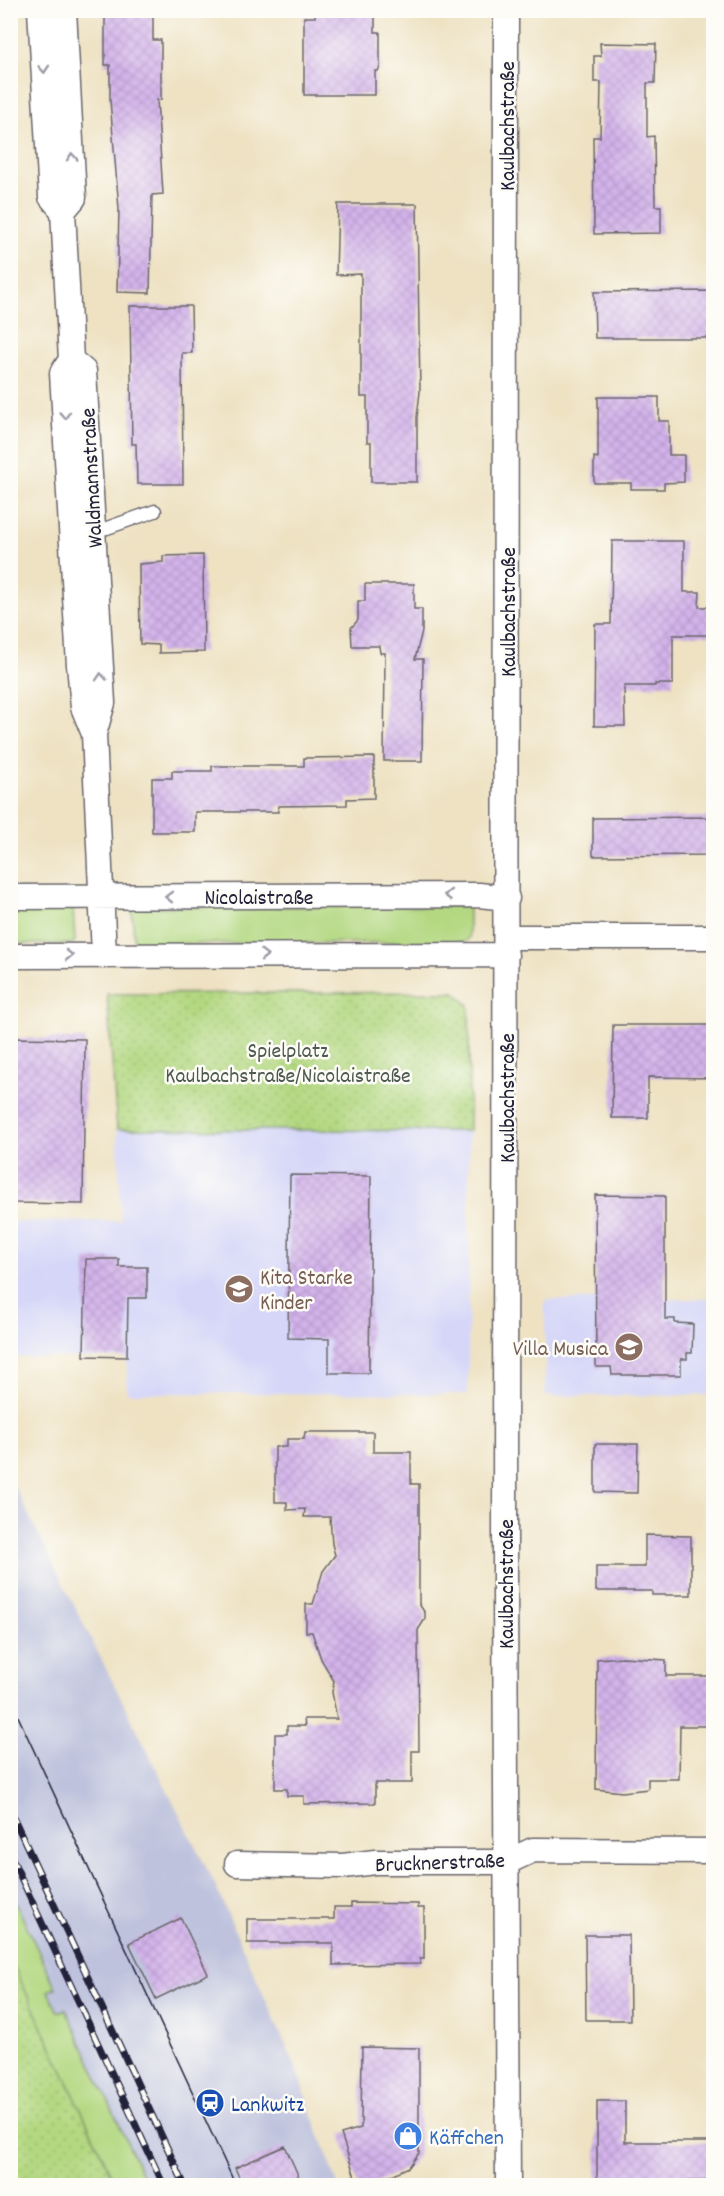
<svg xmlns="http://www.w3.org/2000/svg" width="724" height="2196" viewBox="0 0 724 2196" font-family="Dekko,sans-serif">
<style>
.built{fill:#d6d7f8}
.railway{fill:#bec2dd}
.grass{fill:#b3d881;stroke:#6a7d5e;stroke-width:1.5}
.park{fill:url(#park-dots);stroke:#6a7d5e;stroke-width:1.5}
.building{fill:url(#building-cross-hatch)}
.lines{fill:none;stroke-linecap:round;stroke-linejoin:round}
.lane-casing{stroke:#69656b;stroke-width:15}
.street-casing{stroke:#69656b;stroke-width:27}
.lane{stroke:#fff;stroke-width:12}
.street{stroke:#fff;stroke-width:24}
.tram{stroke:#22223b;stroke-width:1.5}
.rail-casing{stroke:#22223b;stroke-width:7}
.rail{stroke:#fdfcf7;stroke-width:4.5;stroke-dasharray:14;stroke-linecap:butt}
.oneway{stroke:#9c9ca7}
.labels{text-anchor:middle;stroke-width:5;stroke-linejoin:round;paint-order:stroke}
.street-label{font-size:22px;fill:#22223b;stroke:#fdfcf7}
.park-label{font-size:22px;fill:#4e5950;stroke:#fdfcf7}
.education-label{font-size:22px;fill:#785e54;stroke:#fdfcf7;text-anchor:start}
.transit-label{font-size:22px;fill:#164399;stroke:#fdfcf7;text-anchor:start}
.shop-label{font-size:22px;fill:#366cbe;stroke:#fdfcf7;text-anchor:start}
</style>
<defs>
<pattern id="park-dots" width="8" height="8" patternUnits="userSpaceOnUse" patternTransform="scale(1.5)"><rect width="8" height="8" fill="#b3d881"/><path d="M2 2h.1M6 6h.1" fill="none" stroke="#9ab970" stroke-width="1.8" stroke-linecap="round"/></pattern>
<pattern id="building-cross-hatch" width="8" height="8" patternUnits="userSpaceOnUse" patternTransform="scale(1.5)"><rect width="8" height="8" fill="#d3b3ea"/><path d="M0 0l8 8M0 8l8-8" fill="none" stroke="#b59aca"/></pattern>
</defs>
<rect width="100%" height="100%" fill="#fdfcf7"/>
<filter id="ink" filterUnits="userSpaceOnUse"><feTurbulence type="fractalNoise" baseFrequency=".0167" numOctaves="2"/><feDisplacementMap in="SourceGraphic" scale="12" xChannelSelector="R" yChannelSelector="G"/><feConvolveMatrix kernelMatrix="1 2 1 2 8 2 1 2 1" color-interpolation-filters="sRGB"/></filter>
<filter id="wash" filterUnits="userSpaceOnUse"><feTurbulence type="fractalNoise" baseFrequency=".008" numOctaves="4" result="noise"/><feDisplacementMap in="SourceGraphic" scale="24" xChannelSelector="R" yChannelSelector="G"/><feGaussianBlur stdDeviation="1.35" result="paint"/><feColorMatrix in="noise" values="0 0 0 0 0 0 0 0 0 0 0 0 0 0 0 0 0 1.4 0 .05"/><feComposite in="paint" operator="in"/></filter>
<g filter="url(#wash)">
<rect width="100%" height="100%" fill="#eee2c3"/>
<path class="built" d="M117,1129L469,1131L468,1394L127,1393V1358L11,1357V1222L121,1221Z
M713,1299V1395L545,1396V1300Z"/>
<path class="railway" d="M10,1478L215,1885L295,2066L338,2185H116L11,1960Z"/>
<path class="grass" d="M466,906L469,909V938L465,942L138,944L134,940L132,911L135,907Z
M10,907L73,908L75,941L72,944H11Z
M10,1891L56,1988L48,1991L58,2012L66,2009L147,2185H32L11,2136Z"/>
<path class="park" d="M455,992L469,1005V1131L117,1129L107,994Z
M11,1960L116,2185H11Z"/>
<g id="blocks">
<path class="building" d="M105,10H153V40H161V100H157L163,194L152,195L150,293L117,292L119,209L110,100V65H105Z
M315,10H375V32H380V67L378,71H375V95H304V17H315Z
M600,43L656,44L655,83H647V137L654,136L655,206H661V233L594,234L593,137H600L601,82H594V56H601Z
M338,204H417L420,392L417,417V482H371V442H367V397H361V274L336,275Z
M714,291V338H595L594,292Z
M130,306H191L192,353H182L183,484H137L136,444H132Z
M598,397H659V421H669V455H684V482L664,483V489H631V483H594V457L598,458Z
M612,541H684V592H700L699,607H714V635H673V684H655V686H624L625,726H594L595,624H611Z
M203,555L204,652L159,653V645L140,644L139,564L163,562V556Z
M365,584H414V609H422V631L415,659H423L422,761H384L385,653H380L379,646H352L351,628L358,620V601H365Z
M374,757V798L347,799V805L278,806V812H195V832H152V778H172V771H212V766H304V758Z
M714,817V855L593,856V818Z
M613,1025H714V1078L648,1077V1118H612Z
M10,1038L85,1039L83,1204L10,1203Z
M290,1175L371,1176L369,1373H329V1339L288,1338Z
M595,1195L665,1196V1319H675V1323L693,1324L692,1353H687V1359H681V1375H612L611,1367H596Z
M86,1259H119V1267H147V1298H128L127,1357L84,1356Z
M305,1432H373V1452H411V1484H419V1604L425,1613V1619L418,1630L419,1751H412V1783H375V1803L304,1804V1796H287V1789H275V1734H287V1726H305L304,1719H337L332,1692L334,1681L321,1659L312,1632H306V1604H313L323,1571L335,1555L332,1544L330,1517H304L305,1509L287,1510V1502H275V1447H287V1439H304Z
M595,1444H638L637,1493L595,1492Z
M645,1535L691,1536V1595H652V1591H596V1567H645Z
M623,1657L666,1660V1676H714V1726H680L679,1779H648V1789L622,1792L596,1789L597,1659Z
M351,1903L418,1904V1908H424V1959H420V1964L333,1965V1943H247V1919H334V1907H351Z
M181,1918L208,1974L156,1999L129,1943Z
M585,1935H629L630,2020H586Z
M362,2047L419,2048V2153L409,2167L368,2186H358L341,2134L361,2128Z
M597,2101H625V2142H714V2181H625V2186H597Z
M285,2146L303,2186H243L235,2168Z"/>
</g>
</g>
<g filter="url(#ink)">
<use href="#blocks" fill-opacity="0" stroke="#69656b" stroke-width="1.5"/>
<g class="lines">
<g class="lane-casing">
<path id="lane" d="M90,530L107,528L155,511"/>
</g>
<g class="street-casing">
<path id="street" d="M40,10L51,197L63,211L71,360L62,373L79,665L83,707L94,734L104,955
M506,10L505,1587L508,2186
M63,211L74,198L64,10
M71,360L84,371L103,703L94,734
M10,897L479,895L507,898
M506,937H714
M10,956L506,955
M237,1864L343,1866L375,1862H507L533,1850L714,1851"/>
</g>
<use href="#lane" class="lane"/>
<use href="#street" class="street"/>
<path class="tram" d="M10,1699L236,2186"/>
<g class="rail-casing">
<path id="rail" d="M10,1810L185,2186
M10,1854L164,2186"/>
</g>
<use href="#rail" class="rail"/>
</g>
<defs><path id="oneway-chevron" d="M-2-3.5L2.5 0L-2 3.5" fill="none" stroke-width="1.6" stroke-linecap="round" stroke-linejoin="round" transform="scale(1.5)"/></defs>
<g class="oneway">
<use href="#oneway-chevron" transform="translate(44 69) rotate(86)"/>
<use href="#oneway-chevron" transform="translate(72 157) rotate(-94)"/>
<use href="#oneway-chevron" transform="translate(65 415) rotate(86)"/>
<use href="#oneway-chevron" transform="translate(101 677) rotate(-94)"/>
<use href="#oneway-chevron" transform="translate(448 895) rotate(180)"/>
<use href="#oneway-chevron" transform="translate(169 897) rotate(180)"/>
<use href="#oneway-chevron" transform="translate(69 955) rotate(-1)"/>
<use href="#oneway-chevron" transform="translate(264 955)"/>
</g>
</g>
<defs>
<g id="school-disc" transform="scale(1.5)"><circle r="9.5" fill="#8d6e63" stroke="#fdfcf7"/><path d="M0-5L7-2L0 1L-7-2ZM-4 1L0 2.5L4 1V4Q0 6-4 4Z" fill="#fff"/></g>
<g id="station-disc" transform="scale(1.5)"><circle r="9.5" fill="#1a4fb4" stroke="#fdfcf7"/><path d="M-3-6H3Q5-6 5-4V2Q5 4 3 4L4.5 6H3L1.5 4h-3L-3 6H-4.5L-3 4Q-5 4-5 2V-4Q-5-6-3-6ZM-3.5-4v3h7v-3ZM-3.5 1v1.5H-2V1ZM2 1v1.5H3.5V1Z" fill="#fff"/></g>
<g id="shop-disc" transform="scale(1.5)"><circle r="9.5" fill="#3f7fe0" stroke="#fdfcf7"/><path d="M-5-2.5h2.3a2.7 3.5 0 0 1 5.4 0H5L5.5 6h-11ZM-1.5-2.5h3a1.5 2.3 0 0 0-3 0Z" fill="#fff"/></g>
</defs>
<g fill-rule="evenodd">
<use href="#school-disc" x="239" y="1289"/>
<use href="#school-disc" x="629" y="1347"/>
<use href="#station-disc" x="210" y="2103"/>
<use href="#shop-disc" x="408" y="2136"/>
</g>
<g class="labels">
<g class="street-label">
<text transform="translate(506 126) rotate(-90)" y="8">Kaulbachstraße</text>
<text transform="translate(90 478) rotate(-93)" y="8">Waldmannstraße</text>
<text transform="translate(507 612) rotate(-90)" y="8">Kaulbachstraße</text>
<text x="259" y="904">Nicolaistraße</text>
<text transform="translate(506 1098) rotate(-90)" y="8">Kaulbachstraße</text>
<text transform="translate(505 1584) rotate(-90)" y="8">Kaulbachstraße</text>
<text transform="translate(440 1861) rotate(-2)" y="8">Brucknerstraße</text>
</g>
<g class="park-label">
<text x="288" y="1057">Spielplatz<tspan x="288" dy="25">Kaulbachstraße/Nicolaistraße</tspan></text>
</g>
<g class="education-label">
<text x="260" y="1284">Kita Starke<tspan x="260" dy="25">Kinder</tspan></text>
<text x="608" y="1355" text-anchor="end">Villa Musica</text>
</g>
<g class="transit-label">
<text x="231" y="2111">Lankwitz</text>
</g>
<g class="shop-label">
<text x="429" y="2144">Käffchen</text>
</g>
</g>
<rect width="724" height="2196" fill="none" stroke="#fdfcf7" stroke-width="36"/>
</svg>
